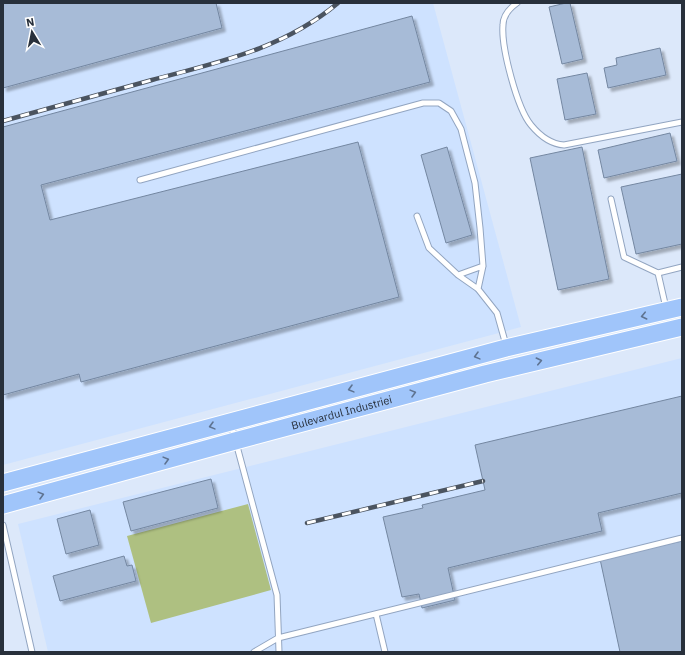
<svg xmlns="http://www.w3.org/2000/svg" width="685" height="655" viewBox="0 0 685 655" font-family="'IBM Plex Sans',sans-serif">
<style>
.built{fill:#cee2ff}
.green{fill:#aec081}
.building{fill:#a7bbd7;stroke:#7487a1;filter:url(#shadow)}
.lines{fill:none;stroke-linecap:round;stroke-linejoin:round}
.service-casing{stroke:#92a5c1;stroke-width:7}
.primary-casing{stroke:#fff;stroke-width:19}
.service{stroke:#fff;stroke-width:5}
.primary{stroke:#a0c5fa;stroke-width:17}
.rail-casing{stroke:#4b5460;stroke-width:4.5}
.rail{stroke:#fff;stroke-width:3;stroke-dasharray:9;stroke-linecap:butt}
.oneway{stroke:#5e7391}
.labels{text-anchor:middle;stroke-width:4;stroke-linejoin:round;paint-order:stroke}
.street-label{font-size:11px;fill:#28303b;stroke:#fff}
</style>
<defs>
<filter id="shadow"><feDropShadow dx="3.5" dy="3.5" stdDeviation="1" flood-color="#0004"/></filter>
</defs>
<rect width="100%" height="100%" fill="#dce8fa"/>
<path class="built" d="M3,3H433L521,327L3,465Z
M682,358V652H48L18,524Z"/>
<path class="green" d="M248,504L271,590L151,623L127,536Z"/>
<path class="building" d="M3,3H216L222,28L3,88Z
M566,3H570L583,59L562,64L549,7Z
M412,16L430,82L41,185L50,220L358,142L399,297L81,382L79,374L3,395V127Z
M660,48L666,75L608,88L604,68L617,65L616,58Z
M587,73L596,114L565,120L557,79Z
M670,133L677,161L604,178L598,150Z
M447,147L472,235L446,243L421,155Z
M582,147L609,279L558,290L530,158Z
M682,174V244L636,254L621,187Z
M682,396V493L598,513L602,531L448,568L455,600L422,608L419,594L402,597L383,517L423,508L422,505L485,490L475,445Z
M211,479L218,508L131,531L123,502Z
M90,510L99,545L66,554L57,519Z
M682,541V652H620L600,559Z
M124,556L127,566L132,565L136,581L60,601L53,576Z"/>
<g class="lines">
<g class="service-casing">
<path id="service" d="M517,3C510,8 503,15 503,25C501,47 517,108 531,125C540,136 550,144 564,145L682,122
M140,180L423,103H439L451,111L461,129L475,183L480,228L483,266L478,289
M611,199L624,257L658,273L666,308
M417,216L429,248L458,275L478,289L497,313L506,345
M658,273L682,267
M458,275L483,266
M231,424L277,595L279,652
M3,525L32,652
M376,614L385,652
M254,652L278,638L682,538"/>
</g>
<g class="primary-casing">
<g id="primary">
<path d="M3,483L506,348L682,307"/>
<path id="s1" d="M3,505L235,441L485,374L682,327"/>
</g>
</g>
<use href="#service" class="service"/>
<use href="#primary" class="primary"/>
<g class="rail-casing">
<path id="rail" d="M3,121C53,107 102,94 152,80C219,62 283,49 338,3
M307,523L483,481"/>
</g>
<use href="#rail" class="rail"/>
</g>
<defs><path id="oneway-chevron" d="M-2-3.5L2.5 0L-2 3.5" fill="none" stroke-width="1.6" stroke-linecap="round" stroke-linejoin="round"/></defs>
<g class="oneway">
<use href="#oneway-chevron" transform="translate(644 316) rotate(167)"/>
<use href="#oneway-chevron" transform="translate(477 356) rotate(165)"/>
<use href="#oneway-chevron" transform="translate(539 361) rotate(-13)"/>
<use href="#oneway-chevron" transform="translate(351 389) rotate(165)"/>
<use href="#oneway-chevron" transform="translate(413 393) rotate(-15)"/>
<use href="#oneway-chevron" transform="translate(212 426) rotate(165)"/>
<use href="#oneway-chevron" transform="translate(166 460) rotate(-15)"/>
<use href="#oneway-chevron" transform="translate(41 495) rotate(-15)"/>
</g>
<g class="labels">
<g class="street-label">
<text dy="4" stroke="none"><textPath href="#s1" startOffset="351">Bulevardul Industriei</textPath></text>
</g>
</g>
<rect width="685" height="655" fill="none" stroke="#28303b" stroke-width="8"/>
<g transform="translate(32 32) rotate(350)" stroke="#ffffff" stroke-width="3" paint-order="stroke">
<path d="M0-3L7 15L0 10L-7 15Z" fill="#28303b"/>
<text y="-6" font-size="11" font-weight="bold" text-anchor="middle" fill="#28303b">N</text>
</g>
</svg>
